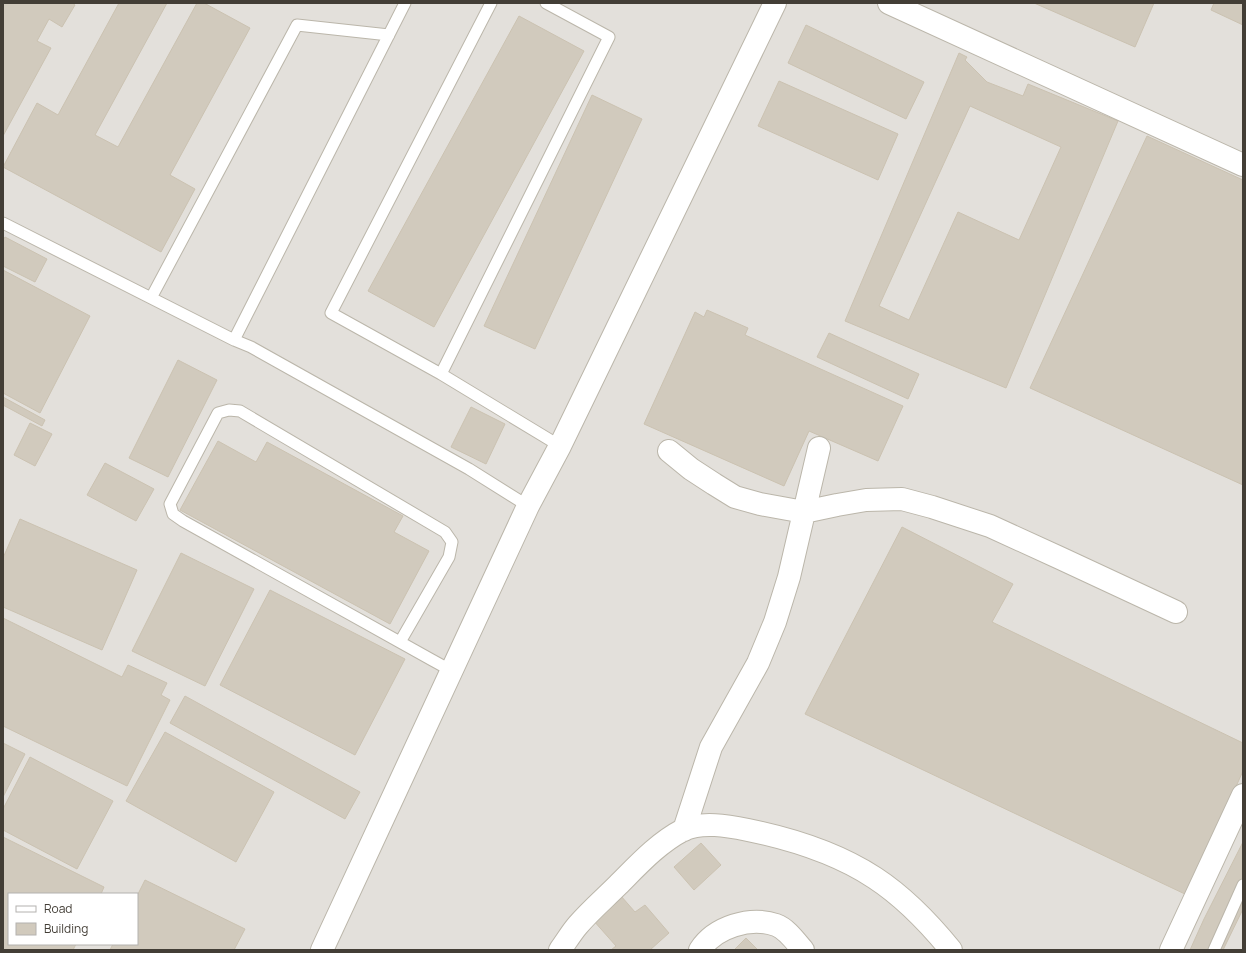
<svg xmlns="http://www.w3.org/2000/svg" width="1246" height="953" viewBox="0 0 1246 953" font-family="Manrope,sans-serif">
<style>
.industrial{fill:#e3e0db;fill-rule:evenodd}
.building{fill:#d1cabd;stroke:#cbc2b1;fill-rule:evenodd}
.lines{fill:none;stroke-linecap:round;stroke-linejoin:round}
.lane-casing{stroke:#bbb6aa;stroke-width:13}
.street-casing{stroke:#bbb6aa;stroke-width:24}
.lane{stroke:#fff;stroke-width:11}
.street{stroke:#fff;stroke-width:22}
</style>
<rect width="100%" height="100%" fill="#f1eee6"/>
<path class="industrial" d="M3,3H1243V950H3ZM9,894H137V944H9Z"/>
<path class="building" d="M3,3H72L75,5L62,27L49,19L37,41L51,48L3,136Z
M119,3H167L95,135L118,147L197,3H204L250,28L170,175L195,189L161,252L3,167L37,103L58,115Z
M1034,3H1154L1135,47Z
M1214,3H1243V25L1211,10Z
M519,16L584,51L434,327L368,291Z
M806,25L924,82L906,119L788,63Z
M959,53L967,57L965,60L987,82L1023,96L1028,84L1118,121L1006,388L845,321ZM970,106L1061,147L1019,240L958,212L909,320L879,306Z
M779,81L898,134L878,180L758,126Z
M592,95L642,119L535,349L484,326Z
M1147,136L1243,180V485L1030,388Z
M5,237L47,259L35,282L3,266V240Z
M3,270L90,316L40,413L3,393Z
M707,310L748,328L745,335L903,406L878,461L809,431L784,486L644,424L695,312L704,317Z
M829,333L919,374L908,399L817,357Z
M178,360L217,380L168,477L129,458Z
M3,397L45,420L42,426L3,405Z
M471,407L505,424L486,464L451,447Z
M30,423L52,434L35,466L14,455Z
M218,441L256,462L267,442L403,516L394,532L429,551L390,624L180,510Z
M105,463L154,489L136,521L87,495Z
M20,519L137,570L102,650L3,607V558Z
M902,527L1013,584L992,622L1243,743V771L1187,895L805,714Z
M181,553L254,589L205,686L132,651Z
M270,590L405,659L355,755L220,685Z
M3,618L122,677L128,665L167,683L161,695L170,700L127,786L3,726Z
M185,696L360,792L345,819L170,723Z
M165,732L274,792L236,862L126,801Z
M3,743L25,754L3,797Z
M30,757L113,801L77,869L3,830V809Z
M3,837L104,887L101,894H9V944H76L73,950H3Z
M1243,842V950H1190L1204,919Z
M701,843L721,865L694,890L674,867Z
M145,880L245,929L234,950H110L113,944H137V896Z
M621,896L635,912L645,905L669,933L650,950H611L616,946L593,920Z
M1243,909V950H1223Z
M746,938L758,950H734Z"/>
<g class="lines">
<g class="lane-casing">
<path id="lane" d="M491,3L331,313L441,374L560,446
M3,223L234,340L251,347L469,469L528,506
M151,298L297,25L389,35
M234,340L405,3
M441,374L609,37L546,3
M400,642L449,557L452,542L445,532L240,411L229,410L218,413L170,504L173,514L183,521L432,660L452,671
M1214,950L1243,885"/>
</g>
<g class="street-casing">
<path id="street" d="M889,3L1243,165
M669,451L691,469L714,484L735,497L760,504L804,512L837,505L866,500L902,499L932,507L990,526L1060,558L1176,612
M684,830L711,747L758,663L775,622L789,577L819,448
M322,950L528,506L560,446L775,3
M560,950C566,942 571,933 578,925C590,911 605,898 618,885C638,865 658,843 683,830C702,821 728,826 748,830C792,839 837,853 875,878C904,897 929,923 951,950
M700,950C715,927 750,916 776,925C787,929 795,941 803,950
M1171,950L1243,795"/>
</g>
<use href="#lane" class="lane"/>
<use href="#street" class="street"/>
</g>
<rect width="1246" height="953" fill="none" stroke="#433e36" stroke-width="8"/>
<rect x="8" y="893" width="130" height="52" fill="#ffffff" stroke="#b4b2af"/>
<rect x="16" y="906" width="20" height="6" fill="#ffffff" stroke="#b4b2af"/>
<text x="44" y="913" font-size="12" fill="#433e36">Road</text>
<rect x="16" y="923" width="20" height="12" fill="#d1cabd" stroke="#b4b2af"/>
<text x="44" y="933" font-size="12" fill="#433e36">Building</text>
</svg>
